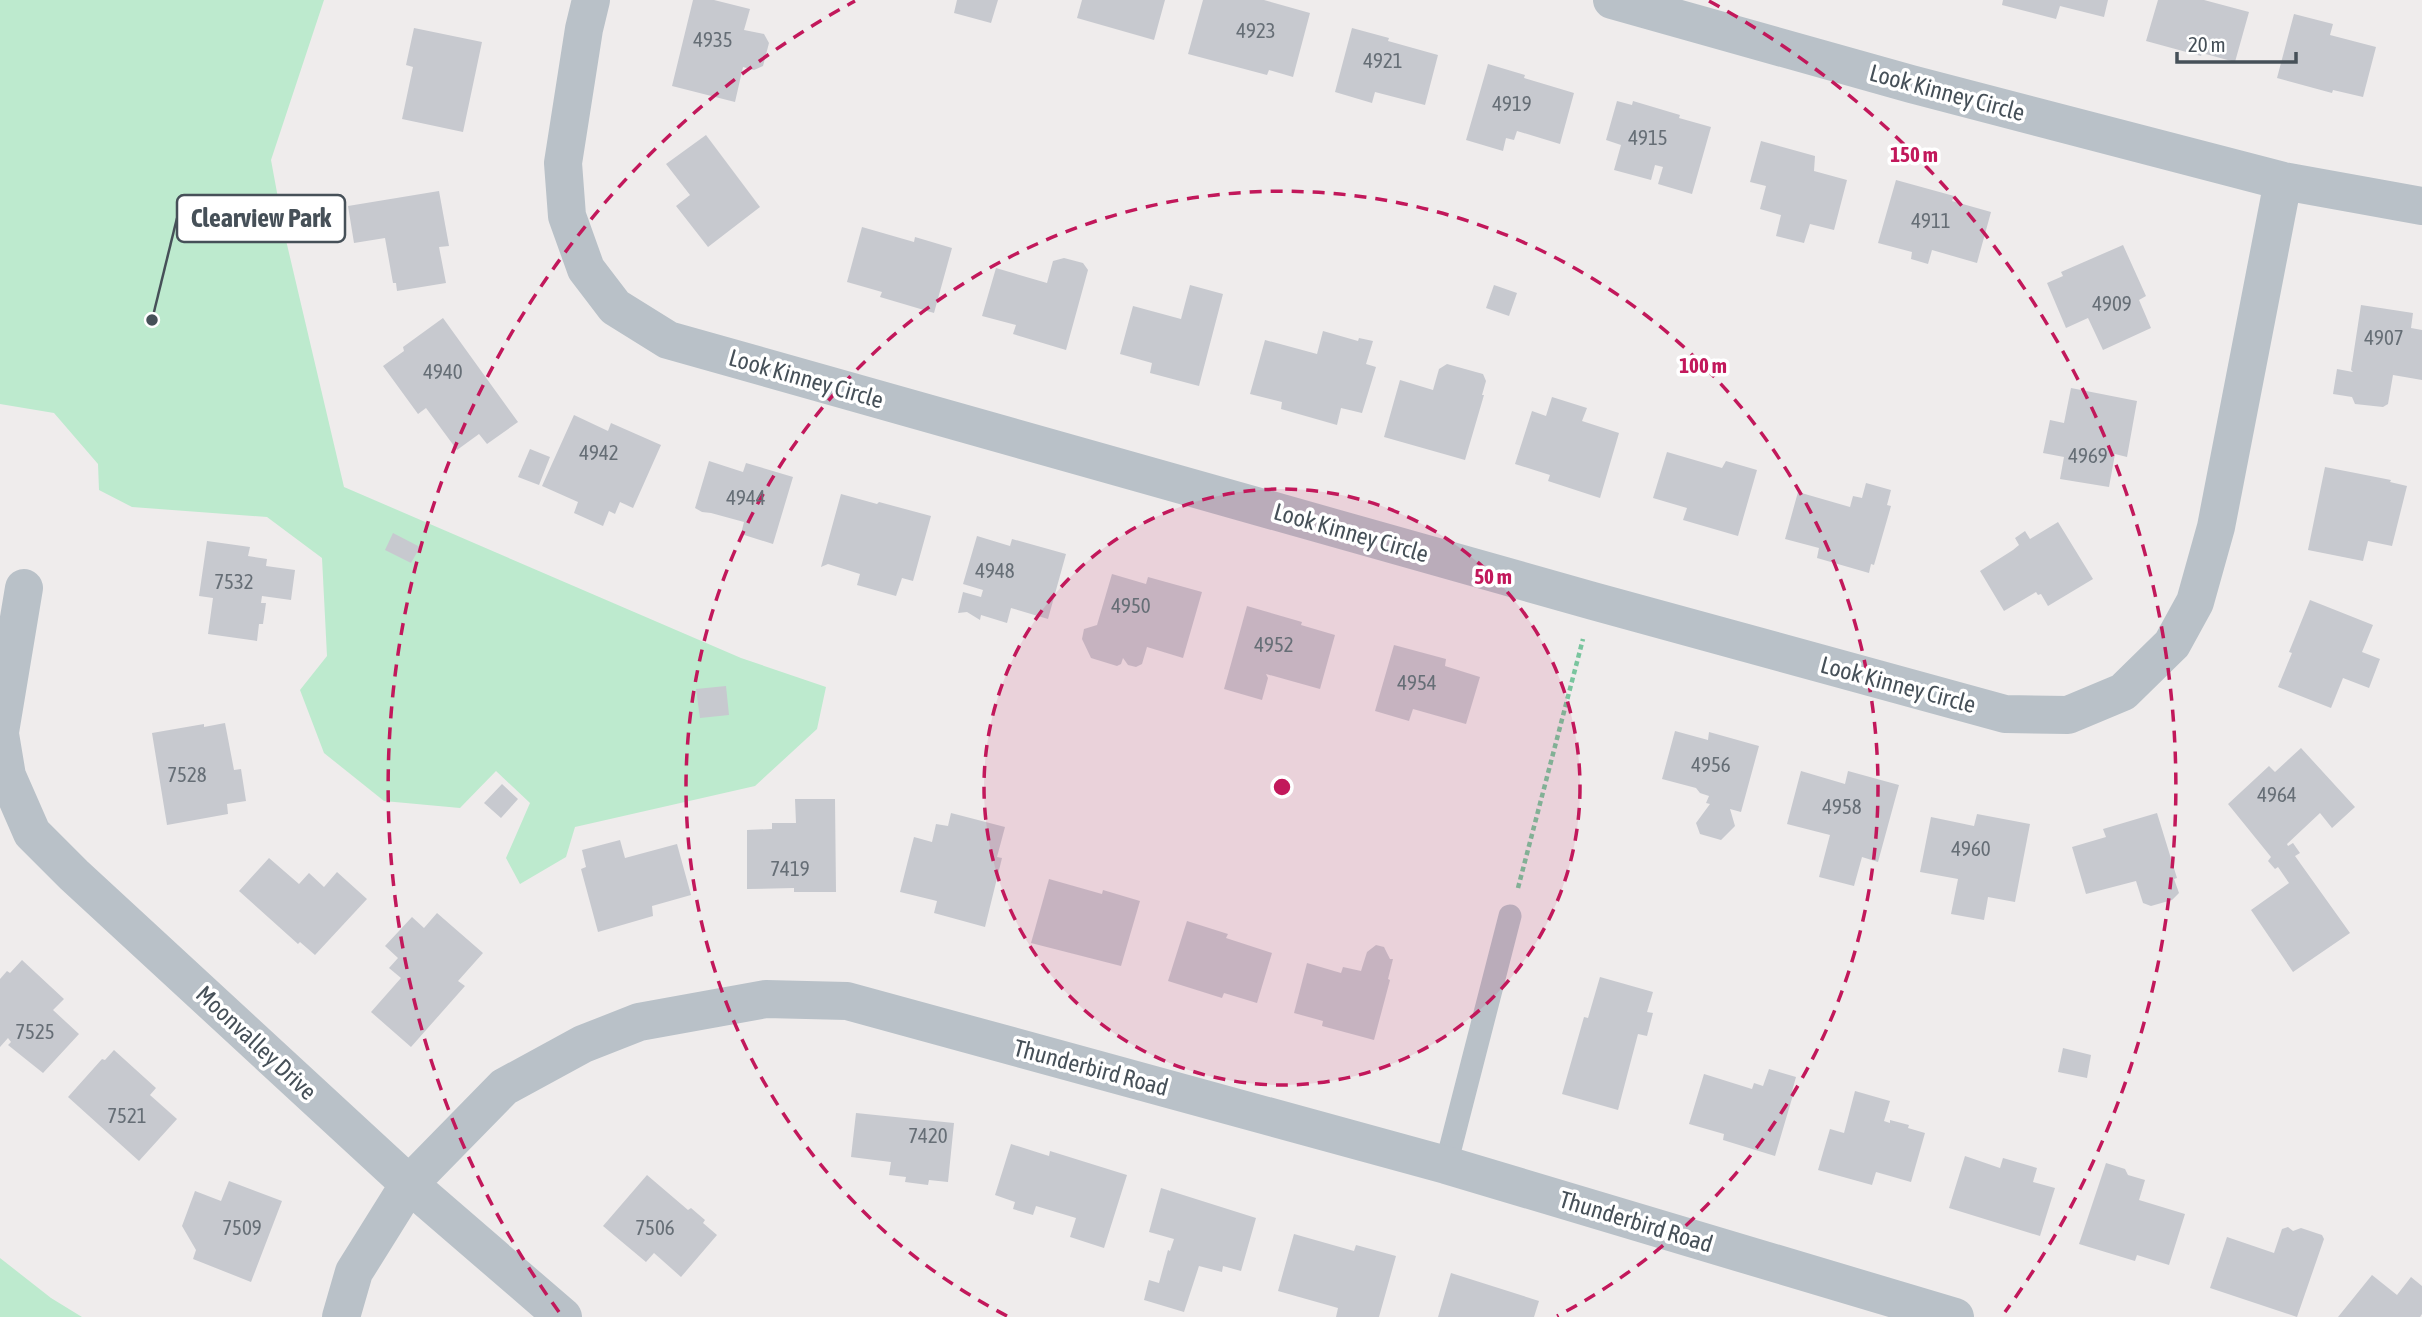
<svg xmlns="http://www.w3.org/2000/svg" width="2422" height="1317" viewBox="0 0 2422 1317" font-family="'Asap Condensed',sans-serif">
<style>
.green{fill:#bdeace}
.building{fill:#c7c9cf}
.lines{fill:none;stroke-linecap:round;stroke-linejoin:round}
.path{stroke:#79c59e;stroke-width:4.5;stroke-dasharray:5 3.5;stroke-linecap:butt}
.lane{stroke:#b9c1c8;stroke-width:23}
.street{stroke:#b9c1c8;stroke-width:38}
.ring{fill:none;stroke:#c2185b;stroke-width:3.5;stroke-dasharray:12 9}
.labels{text-anchor:middle;stroke-width:7;stroke-linejoin:round;paint-order:stroke}
.number-label{font-size:21px;fill:#666e76}
.street-label{font-size:24px;fill:#465058;stroke:#fff}
.centre{fill:#c2185b;stroke:#fff;stroke-width:3.5}
.ring-label{font-size:21px;text-anchor:middle;font-weight:bold;fill:#c2185b;stroke:#fff;stroke-width:7;stroke-linejoin:round;paint-order:stroke}
.leader{fill:none;stroke:#465058;stroke-width:2.5}
.callout-dot{fill:#465058;stroke:#fff;stroke-width:2.5}
.callout{fill:#fff;stroke:#465058;stroke-width:2.5}
.callout-label{font-size:26px;text-anchor:middle;font-weight:bold;fill:#465058}
</style>
<rect width="100%" height="100%" fill="#efecec"/>
<path class="green" d="M0,0H324L271,160L285,236L344,487L741,658L826,687L817,729L755,786L575,827L566,857L520,884L506,858L530,803L496,771L460,808L384,801L324,753L300,690L327,656L322,558L267,517L132,507L99,490L98,464L54,413L0,404Z
M0,1258L51,1298L82,1317H0Z"/>
<path class="building" d="M693,0H714L750,9L744,30L764,34L769,43L763,66L754,70L743,67L735,102L672,86Z
M957,0H998L991,23L954,13Z
M1082,0H1165L1154,40L1077,18Z
M1203,0H1264L1310,13L1293,77L1269,70L1267,75L1188,54Z
M2003,0H2108L2104,17L2060,6L2056,19L2002,5Z
M2158,0H2204L2249,12L2235,62L2202,53L2201,56L2146,41Z
M2294,14L2333,24L2330,35L2376,47L2363,97L2333,90L2332,93L2277,78Z
M414,28L482,42L463,132L402,119L413,67L406,65Z
M1352,28L1389,38L1388,41L1438,55L1425,105L1375,92L1372,103L1335,92Z
M1488,64L1525,75L1524,78L1574,93L1560,144L1517,131L1514,140L1506,138L1503,151L1466,140Z
M1617,101L1632,105L1633,101L1680,115L1679,118L1711,127L1692,194L1658,184L1663,167L1655,165L1651,180L1614,170L1621,145L1606,140Z
M706,135L760,207L708,247L676,206L690,195L666,164Z
M1761,141L1815,156L1814,171L1847,180L1834,230L1810,224L1804,243L1776,236L1781,215L1760,209L1766,186L1750,182Z
M1896,180L1954,196L1952,201L1991,212L1977,263L1932,250L1928,264L1911,259L1912,252L1878,243Z
M439,191L449,246L439,247L446,283L397,291L396,283H393L385,238L354,243L348,206Z
M862,227L914,242L915,237L952,248L934,313L880,297L882,292L847,282Z
M2123,245L2146,296L2139,300L2151,328L2103,350L2088,318L2066,328L2047,283L2063,276L2061,272Z
M1064,258L1083,263L1088,270L1066,350L1013,334L1016,325L982,316L996,268L1047,283L1053,261Z
M1190,285L1223,294L1199,386L1150,373L1152,363L1120,354L1133,306L1181,319Z
M1494,285L1517,293L1509,316L1486,308Z
M2361,305L2413,313L2411,328L2422,330V380L2393,375L2388,404L2383,407L2355,404L2352,397L2333,394L2337,369L2353,372L2351,370Z
M443,318L518,422L487,444L479,434L457,450L426,408L418,414L383,366L404,351L403,347Z
M1323,331L1358,341L1359,338L1373,341L1366,364L1376,367L1362,413L1341,408L1337,425L1281,409L1282,402L1250,394L1265,340L1317,354Z
M1447,364L1483,374L1486,381L1482,395H1484L1465,460L1384,437L1400,380L1433,390L1439,369Z
M2071,388L2137,401L2127,457L2115,454L2109,487L2060,479L2064,457L2043,453L2050,420L2064,423Z
M1552,397L1587,408L1582,421L1619,433L1600,498L1548,481L1550,475L1515,464L1532,411L1546,416Z
M574,415L608,431L611,423L661,445L633,508L620,502L615,514L609,511L603,526L574,513L578,502L542,486Z
M530,449L550,457L539,485L518,477Z
M1667,452L1722,468L1726,461L1757,470L1738,536L1683,520L1687,508L1653,498Z
M709,461L743,472L746,463L793,477L773,544L741,534L744,522L711,513L702,512L695,508Z
M2325,467L2391,480L2390,482L2407,486L2392,546L2368,541L2363,561L2308,550Z
M1866,483L1891,490L1887,505L1891,506L1874,565L1871,564L1869,573L1817,558L1819,548L1785,539L1798,492L1850,507L1853,496L1862,498Z
M841,494L877,504L879,502L931,516L913,581L902,578L896,596L857,585L860,574L828,564L821,567Z
M2058,522L2093,579L2048,606L2041,594L2038,595L2036,592L2004,611L1980,571L2013,550L2019,545L2015,538L2025,531L2030,539Z
M393,533L420,547L411,563L385,550Z
M977,536L1010,546L1012,539L1066,554L1048,619L1011,608L1007,623L981,615L980,620L967,612L958,613L963,592L981,597L983,590L963,584Z
M207,541L250,547L248,556L267,559L266,566L295,570L291,600L262,596L261,603H266L263,624H259L257,641L208,634L213,598L199,596Z
M1112,574L1146,584L1148,577L1202,592L1183,658L1147,647L1142,664L1136,667L1128,665L1123,658L1121,664L1117,666L1091,658L1082,639L1084,629L1097,625Z
M2310,600L2373,625L2362,652L2380,659L2369,688L2343,678L2331,708L2278,687L2292,653L2289,652Z
M1247,606L1302,622L1301,625L1335,635L1320,689L1266,674L1268,678L1262,700L1224,689Z
M1394,645L1446,659L1445,666L1480,677L1466,724L1413,709L1409,721L1375,711Z
M726,686L729,715L700,718L696,689Z
M225,723L234,770L241,769L246,801L227,804L228,814L167,825L152,733L204,724V727Z
M1675,731L1708,740L1709,732L1759,746L1741,812L1730,809L1735,826L1721,840L1700,834L1696,823L1710,804L1706,803L1709,796L1700,793L1696,788L1662,779Z
M2301,748L2355,807L2332,828L2320,813L2287,844L2288,846L2293,843L2300,853L2295,856L2350,933L2293,972L2251,910L2289,883L2278,867L2275,869L2268,861L2271,857L2228,804L2269,766L2275,772Z
M1801,771L1845,784L1848,771L1899,785L1878,862L1862,857L1854,886L1819,877L1830,835L1787,824Z
M502,784L518,799L501,818L484,803Z
M795,799H835L836,892H794V888L747,889V830L772,829V823H796Z
M951,813L1005,827L997,857L1002,858L985,927L934,913L937,901L900,892L914,837L932,842L936,824L948,826Z
M2157,813L2177,878L2174,879L2179,893L2172,900L2151,906L2143,903L2136,881L2086,894L2072,847L2106,837L2103,829Z
M1977,814L2030,824L2015,902L1988,897L1984,920L1951,914L1958,879L1920,872L1931,817L1974,826Z
M620,840L625,858L677,844L691,895L652,906L653,916L598,932L581,869L586,867L582,850Z
M269,858L299,884L309,873L324,887L337,872L367,899L315,955L300,942L298,944L239,891Z
M1049,879L1102,894L1103,890L1140,901L1121,966L1031,943Z
M437,913L483,953L458,981L465,986L411,1047L371,1012L401,978L389,968L398,958L385,946L412,917L424,928Z
M1187,921L1228,934L1226,938L1272,953L1257,1003L1224,993L1222,998L1168,981Z
M1376,945L1384,947L1390,959H1393L1388,979L1390,980L1374,1040L1322,1026L1323,1021L1294,1013L1307,963L1341,973L1343,967L1361,971L1367,952Z
M22,960L64,999L53,1010L79,1034L43,1073L8,1045L11,1042L8,1038L0,1047V979L7,971L10,973Z
M1600,977L1653,992L1647,1012L1653,1013L1647,1036L1638,1034L1618,1110L1562,1094L1584,1017L1588,1018Z
M2063,1048L2091,1055L2087,1078L2058,1072Z
M114,1050L156,1088L150,1095L177,1119L139,1161L68,1097L102,1059L105,1060Z
M1769,1069L1796,1077L1791,1095H1793L1775,1156L1723,1140L1724,1134L1689,1124L1704,1074L1752,1089L1754,1083L1763,1086Z
M1855,1091L1890,1101L1884,1121L1890,1123V1120L1909,1125L1908,1128L1925,1133L1911,1182L1876,1172L1872,1185L1818,1170L1830,1129L1844,1133Z
M856,1113L954,1123L948,1182L929,1180L928,1185L905,1182L906,1177L889,1175L891,1162L851,1157Z
M1011,1144L1049,1156L1050,1151L1127,1175L1104,1248L1070,1237L1076,1218L1036,1206L1033,1215L1013,1209L1015,1202L995,1195Z
M1965,1156L2000,1168L2003,1158L2037,1168L2033,1182L2055,1188L2040,1236L1949,1208Z
M2106,1163L2125,1169L2128,1175L2145,1180L2139,1200L2185,1214L2169,1265L2137,1255L2135,1261L2079,1244Z
M647,1175L688,1210L691,1208L705,1220L703,1223L717,1235L681,1277L654,1253L646,1262L603,1226Z
M229,1181L282,1201L251,1282L193,1259L196,1250L182,1226L195,1191L221,1201Z
M1161,1188L1256,1218L1241,1271L1223,1266L1222,1272L1199,1266L1184,1312L1144,1300L1149,1280L1159,1283L1168,1250L1170,1251L1174,1239L1149,1232Z
M2288,1227L2293,1231L2301,1228L2322,1235L2324,1239L2297,1317L2210,1288L2227,1237L2274,1253L2282,1229Z
M1294,1234L1354,1251L1356,1245L1396,1256L1379,1317H1336L1338,1308L1278,1291Z
M1451,1273L1539,1301L1534,1317H1438Z
M2372,1275L2397,1295L2411,1277L2422,1286V1314L2420,1317H2338Z"/>
<g class="lines">
<path class="path" d="M1518,888L1583,639"/>
<path class="lane" d="M1446,1165L1510,916"/>
<path class="street" d="M591,0L584,29L563,163L567,216L586,269L615,307L668,340L1593,601L2005,714L2068,715L2123,692L2172,644L2195,602L2216,527L2283,181
M1612,0L1911,84L2283,181L2422,206
M0,732L24,588
M0,734L7,776L32,833L74,875L409,1184L563,1317
M341,1317L354,1272L409,1184L504,1087L583,1044L639,1022L766,999L847,1001L1446,1165L1955,1317"/>
</g>
<circle cx="1282" cy="787" r="298" fill="#c2185b" fill-opacity=".12"/>
<g class="ring">
<circle cx="1282" cy="787" r="298"/>
<path d="M1007 1316A596 596 0 1 1 1557 1316"/>
<path d="M559 1312A894 894 0 0 1 855 1M1709 1A894 894 0 0 1 2005 1312"/>
</g>
<g class="labels">
<g class="number-label">
<text x="1256" y="38">4923</text>
<text x="713" y="47">4935</text>
<text x="1383" y="68">4921</text>
<text x="1512" y="111">4919</text>
<text x="1648" y="145">4915</text>
<text x="1931" y="228">4911</text>
<text x="2112" y="311">4909</text>
<text x="2384" y="345">4907</text>
<text x="443" y="379">4940</text>
<text x="599" y="460">4942</text>
<text x="2088" y="463">4969</text>
<text x="746" y="505">4944</text>
<text x="995" y="578">4948</text>
<text x="234" y="589">7532</text>
<text x="1131" y="613">4950</text>
<text x="1274" y="652">4952</text>
<text x="1417" y="690">4954</text>
<text x="1711" y="772">4956</text>
<text x="187" y="782">7528</text>
<text x="2277" y="802">4964</text>
<text x="1842" y="814">4958</text>
<text x="1971" y="856">4960</text>
<text x="790" y="876">7419</text>
<text x="35" y="1039">7525</text>
<text x="127" y="1123">7521</text>
<text x="928" y="1143">7420</text>
<text x="242" y="1235">7509</text>
<text x="655" y="1235">7506</text>
</g>
<g class="street-label">
<text transform="translate(1947 93) rotate(15)" y="8">Look Kinney Circle</text>
<text transform="translate(806 379) rotate(16)" y="8">Look Kinney Circle</text>
<text transform="translate(1351 533) rotate(16)" y="8">Look Kinney Circle</text>
<text transform="translate(1898 685) rotate(15)" y="8">Look Kinney Circle</text>
<text transform="translate(256 1043) rotate(43)" y="8">Moonvalley Drive</text>
<text transform="translate(1091 1068) rotate(15)" y="8">Thunderbird Road</text>
<text transform="translate(1636 1222) rotate(17)" y="8">Thunderbird Road</text>
</g>
</g>
<circle cx="1282" cy="787" r="10" class="centre"/>
<g class="ring-label">
<text x="1914" y="162">150 m</text>
<text x="1703" y="373">100 m</text>
<text x="1493" y="584">50 m</text>
</g>
<path class="leader" d="M152 320L177 218"/>
<circle class="callout-dot" cx="152" cy="320" r="7"/>
<rect class="callout" x="177" y="195" width="168" height="47" rx="7"/>
<g class="callout-label">
<text x="261" y="227">Clearview Park</text>
</g>
<path d="M2177 52v10h119v-10" fill="none" stroke="#465058" stroke-width="3.5"/>
<text x="2188" y="52" font-size="21" fill="#465058" stroke="#ffffff" stroke-width="5" paint-order="stroke">20 m</text>
</svg>
